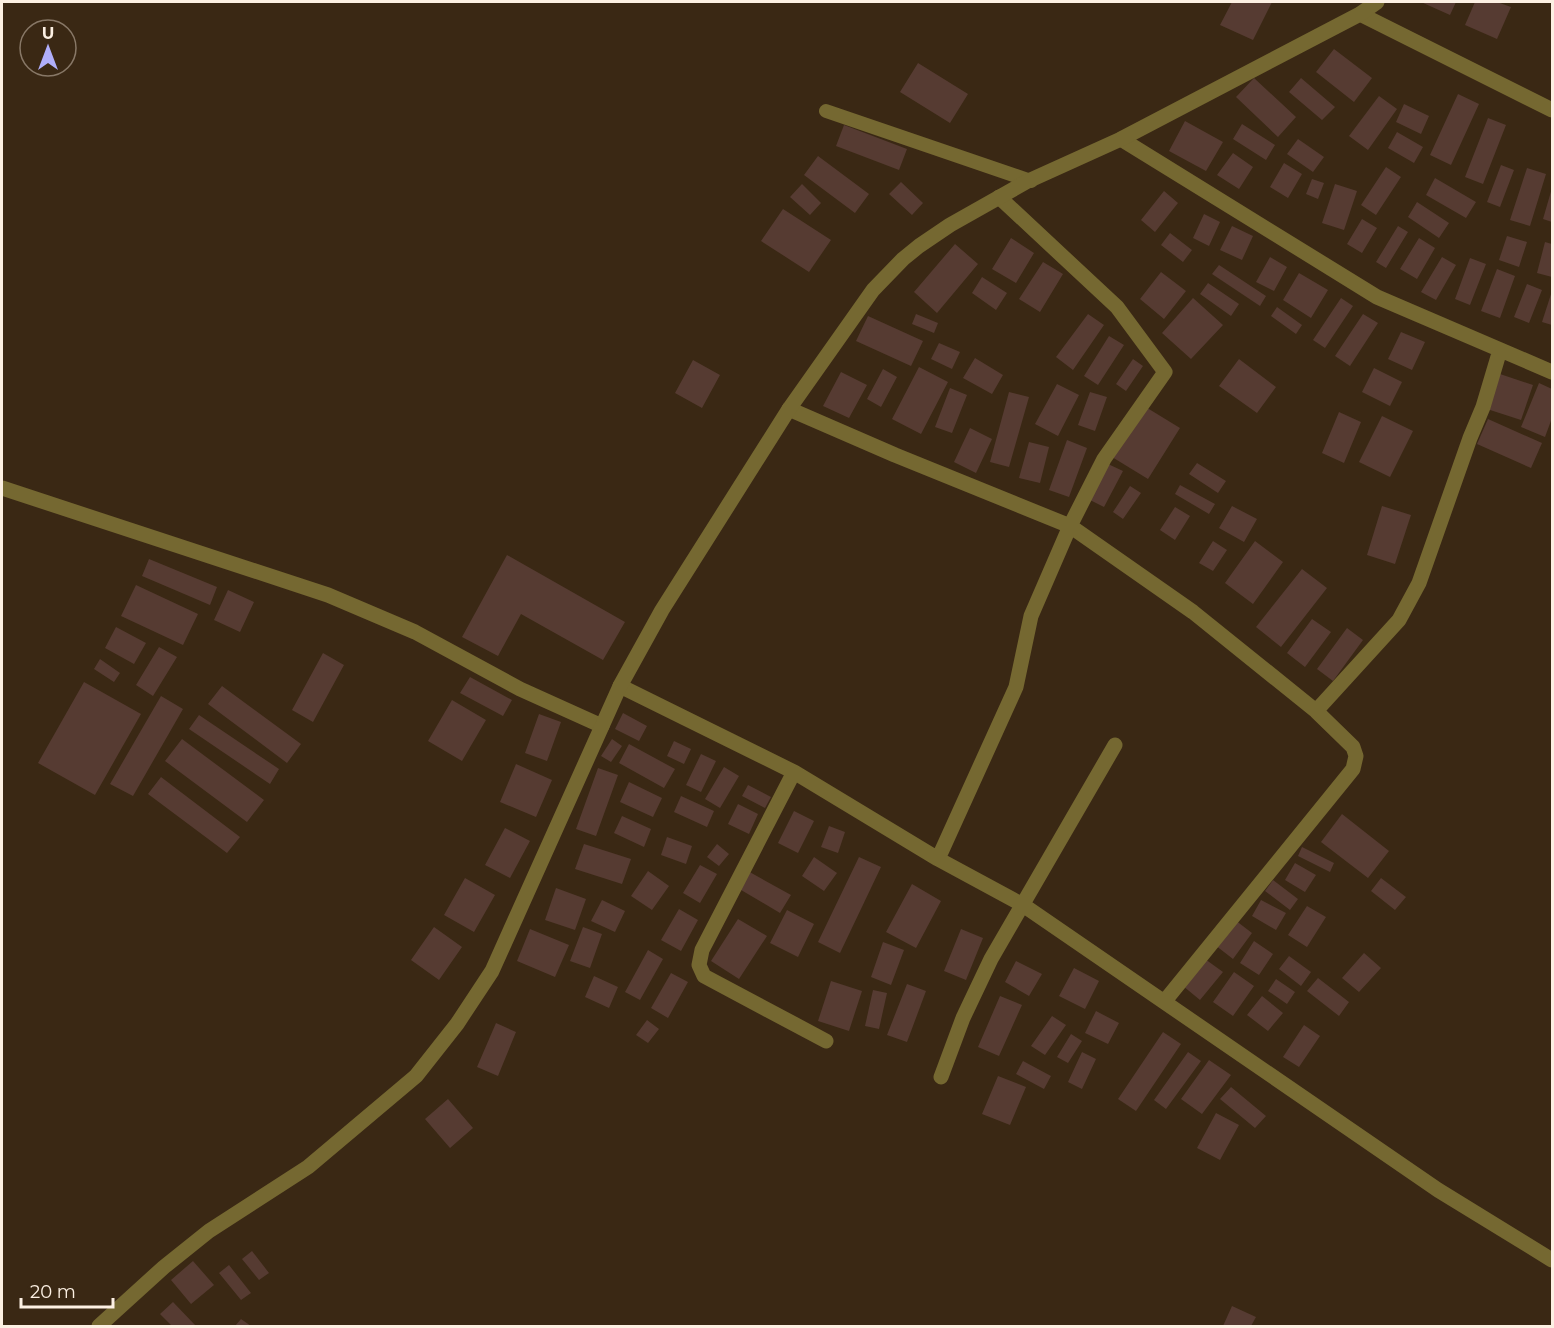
<svg xmlns="http://www.w3.org/2000/svg" width="1554" height="1328" viewBox="0 0 1554 1328" font-family="Montserrat,sans-serif">
<style>
.building{fill:#563b32}
.lines{fill:none;stroke-linecap:round;stroke-linejoin:round}
.service{stroke:#756831;stroke-width:14}
.minor{stroke:#756831;stroke-width:15}
.tertiary{stroke:#756831;stroke-width:15}
</style>
<rect width="100%" height="100%" fill="#3a2814"/>
<path class="building" d="M1232,2H1272L1253,40L1220,25Z
M1421,2H1456L1450,15Z
M1475,2H1497L1511,7L1497,39L1465,25Z
M1334,49L1372,78L1354,102L1316,72Z
M918,63L968,94L950,123L900,92Z
M1254,78L1296,117L1278,137L1236,97Z
M1301,78L1335,107L1322,120L1289,92Z
M1458,94L1479,104L1451,165L1430,155Z
M1379,96L1397,109L1368,150L1349,136Z
M1404,104L1429,116L1421,134L1396,122Z
M1488,118L1506,125L1483,184L1465,177Z
M1185,121L1223,142L1206,171L1169,151Z
M1242,124L1275,145L1266,160L1233,139Z
M844,125L907,149L899,170L836,146Z
M1397,132L1423,147L1414,163L1388,148Z
M1298,139L1324,157L1313,172L1287,154Z
M1233,153L1253,167L1239,189L1217,175Z
M818,156L869,194L855,213L804,175Z
M1284,163L1302,174L1288,198L1270,187Z
M1501,165L1514,170L1500,207L1487,202Z
M1386,167L1401,177L1376,215L1361,205Z
M1527,168L1546,174L1530,226L1510,220Z
M1435,178L1476,202L1466,218L1426,195Z
M1312,179L1324,183L1318,199L1306,194Z
M901,182L923,203L912,215L889,194Z
M802,184L821,203L810,215L790,197Z
M1335,184L1357,191L1344,230L1322,223Z
M1552,188V222L1543,219Z
M1164,191L1178,203L1155,232L1141,220Z
M1417,202L1449,223L1439,238L1408,217Z
M783,209L831,240L809,272L761,241Z
M1204,214L1220,222L1209,246L1193,238Z
M1362,219L1377,228L1362,253L1347,244Z
M1232,226L1253,236L1242,260L1220,250Z
M1398,226L1408,232L1386,268L1376,262Z
M1170,233L1192,250L1183,262L1161,245Z
M1507,236L1527,242L1519,267L1499,260Z
M1011,238L1034,253L1016,283L992,269Z
M1419,238L1435,248L1417,279L1400,269Z
M1545,242L1552,244V277L1537,273Z
M955,244L978,264L937,313L914,292Z
M1270,257L1287,267L1274,291L1256,282Z
M1442,257L1456,265L1436,300L1421,292Z
M1470,258L1486,264L1470,305L1455,299Z
M1043,262L1063,274L1040,312L1019,299Z
M1219,265L1266,296L1260,306L1212,274Z
M1497,269L1515,276L1500,318L1481,311Z
M1161,272L1186,291L1164,319L1140,299Z
M1299,273L1328,290L1311,318L1283,300Z
M982,277L1007,293L996,310L972,293Z
M1208,283L1239,304L1231,316L1200,294Z
M1527,284L1542,290L1529,323L1514,317Z
M1552,291V325L1542,322Z
M1193,298L1223,325L1191,359L1162,333Z
M1341,298L1353,306L1325,348L1313,340Z
M1277,307L1302,325L1296,334L1271,316Z
M916,314L938,323L934,333L912,324Z
M1088,314L1104,325L1073,370L1056,357Z
M1363,314L1378,323L1350,366L1335,356Z
M868,316L923,341L911,366L856,341Z
M1401,332L1425,342L1412,370L1388,359Z
M1109,336L1124,345L1098,385L1084,376Z
M939,343L960,352L952,369L931,359Z
M975,358L1003,375L992,394L963,378Z
M1133,359L1143,366L1126,391L1116,384Z
M1239,359L1276,387L1257,413L1219,386Z
M693,360L720,375L702,408L675,393Z
M919,367L948,382L921,434L892,419Z
M1374,368L1402,382L1390,406L1362,392Z
M883,369L897,377L881,407L867,399Z
M841,372L867,385L849,418L823,406Z
M1500,374L1533,385L1521,420L1487,409Z
M1539,383L1552,389V418L1545,437L1521,427Z
M1057,384L1079,395L1058,436L1035,424Z
M950,388L967,395L952,433L935,427Z
M1009,392L1029,397L1009,467L990,462Z
M1090,392L1107,397L1095,431L1078,425Z
M1144,406L1180,428L1148,479L1112,457Z
M1339,412L1361,422L1344,463L1322,453Z
M1382,416L1413,431L1390,477L1359,462Z
M1488,419L1542,443L1531,468L1477,444Z
M970,428L992,439L976,473L954,462Z
M1067,440L1087,448L1069,497L1049,490Z
M1029,442L1049,447L1040,483L1019,478Z
M1197,463L1226,481L1218,493L1189,474Z
M1108,464L1123,471L1104,507L1090,500Z
M1180,485L1215,504L1209,514L1175,494Z
M1130,486L1141,493L1123,519L1113,512Z
M1232,506L1257,519L1244,542L1219,528Z
M1382,506L1411,515L1395,564L1367,555Z
M1175,507L1190,516L1175,540L1160,530Z
M1213,541L1227,550L1213,571L1199,563Z
M1255,541L1283,562L1253,604L1225,583Z
M507,555L625,622L603,660L521,614L498,656L462,637Z
M149,559L217,587L210,605L142,576Z
M1302,569L1327,588L1281,647L1256,627Z
M136,585L198,614L183,645L121,616Z
M228,590L254,602L240,632L214,620Z
M1312,619L1331,632L1305,667L1287,653Z
M116,627L146,643L134,664L105,648Z
M1347,628L1363,640L1333,681L1317,669Z
M159,647L177,657L153,696L136,685Z
M323,653L344,665L313,722L292,710Z
M100,659L120,673L114,682L94,669Z
M470,677L512,700L503,716L460,693Z
M84,682L141,714L95,795L38,763Z
M222,686L301,744L287,763L208,704Z
M161,696L183,709L133,796L110,784Z
M452,700L486,720L462,761L428,741Z
M623,713L647,726L639,741L615,729Z
M539,714L561,722L547,761L525,753Z
M199,715L279,769L270,784L189,729Z
M182,739L264,800L247,822L165,761Z
M612,739L622,746L611,762L601,756Z
M674,741L691,749L684,764L667,756Z
M629,744L675,769L664,788L619,763Z
M701,754L716,761L701,792L686,785Z
M516,764L552,780L536,817L500,802Z
M724,767L739,776L720,808L705,799Z
M598,768L618,775L596,836L576,829Z
M161,777L240,837L227,853L148,794Z
M629,782L662,798L653,817L620,802Z
M748,785L771,797L765,808L742,796Z
M681,796L714,811L707,827L674,812Z
M738,804L758,814L749,834L728,824Z
M794,811L814,821L798,853L778,843Z
M1342,814L1389,851L1368,878L1321,842Z
M622,816L651,829L644,847L614,833Z
M829,826L845,832L838,853L821,847Z
M505,828L530,841L510,878L485,865Z
M667,837L692,846L686,864L661,855Z
M584,844L631,859L622,884L575,869Z
M717,844L729,854L719,866L707,857Z
M1302,847L1334,863L1330,872L1298,856Z
M814,857L837,873L824,891L802,876Z
M859,857L881,867L840,953L818,942Z
M1295,863L1316,875L1305,892L1285,880Z
M700,865L717,874L700,903L683,893Z
M746,870L791,895L780,913L736,887Z
M648,871L669,886L652,910L631,896Z
M465,878L495,895L474,932L444,915Z
M1381,878L1406,897L1395,910L1371,891Z
M1273,880L1298,899L1290,910L1265,891Z
M912,884L941,901L916,948L886,932Z
M556,888L586,899L575,930L545,920Z
M602,900L625,911L615,932L591,921Z
M1261,900L1286,913L1276,930L1252,916Z
M1307,906L1326,917L1307,947L1288,935Z
M679,909L698,920L681,951L661,940Z
M787,910L814,924L798,957L770,943Z
M738,919L767,936L739,979L711,961Z
M1235,920L1252,933L1233,959L1215,945Z
M434,927L462,947L439,980L411,960Z
M583,927L602,934L590,968L570,961Z
M530,929L569,945L555,977L517,961Z
M961,929L983,938L966,980L944,971Z
M1254,941L1273,954L1259,975L1240,963Z
M883,942L904,950L891,985L871,977Z
M648,950L663,959L640,1000L625,992Z
M1364,953L1381,968L1359,992L1342,978Z
M1289,956L1311,972L1301,986L1279,969Z
M1205,959L1223,972L1200,1000L1183,986Z
M1016,961L1042,974L1029,996L1005,982Z
M1074,968L1099,981L1085,1009L1059,996Z
M1234,972L1254,986L1233,1016L1213,1002Z
M671,973L688,982L668,1018L651,1008Z
M594,976L618,987L609,1008L585,997Z
M1318,978L1349,1002L1339,1016L1307,991Z
M1276,979L1295,992L1287,1004L1268,991Z
M831,981L862,991L849,1031L818,1021Z
M907,984L926,991L907,1042L887,1035Z
M873,990L887,993L879,1029L865,1026Z
M1000,996L1022,1005L999,1056L978,1047Z
M1262,996L1283,1013L1268,1031L1247,1015Z
M1096,1011L1119,1023L1108,1044L1085,1033Z
M1052,1016L1066,1025L1045,1055L1031,1046Z
M647,1020L659,1029L648,1043L636,1035Z
M496,1023L516,1032L498,1076L477,1067Z
M1304,1025L1320,1036L1299,1067L1283,1057Z
M1163,1032L1181,1044L1136,1111L1118,1099Z
M1071,1034L1082,1041L1068,1063L1057,1057Z
M1082,1052L1096,1059L1082,1089L1068,1082Z
M1188,1052L1201,1061L1166,1109L1154,1100Z
M1209,1060L1231,1075L1202,1114L1181,1099Z
M1023,1061L1051,1076L1044,1089L1016,1074Z
M998,1076L1026,1087L1010,1125L982,1114Z
M1231,1087L1266,1116L1255,1128L1220,1099Z
M448,1099L473,1128L450,1148L425,1119Z
M1216,1113L1239,1125L1220,1160L1197,1148Z
M252,1251L269,1273L259,1280L242,1259Z
M193,1261L214,1285L191,1304L171,1280Z
M229,1265L251,1293L241,1300L219,1273Z
M173,1302L196,1326H172L160,1314Z
M1232,1306L1256,1317L1251,1326H1223Z
M241,1319L251,1326H235Z"/>
<g class="lines">
<path class="service" d="M826,111L1031,181"/>
<path class="minor" d="M1360,14L1552,110
M1121,139L1377,297L1552,372
M789,409L895,455L1070,526L1193,612L1316,711L1353,747L1356,756L1353,769L1164,1002
M2,488L328,595L415,632L520,689L602,726
M620,686L794,772L938,859L1023,905L1438,1190L1552,1260
M1316,711L1399,620L1419,583L1470,438L1483,407L1500,350
M794,772L702,950L699,965L704,976L826,1041
M938,859L1016,687L1031,616L1070,526L1104,459L1165,372L1117,307L999,197
M941,1077L963,1018L991,959L1115,745"/>
<path class="tertiary" d="M99,1326L164,1267L209,1231L308,1167L416,1076L457,1024L492,971L620,686L662,610L789,409L873,290L903,259L919,246L950,225L1026,182L1121,139L1360,14L1377,2"/>
</g>
<rect width="1554" height="1328" fill="none" stroke="#fcf0e3" stroke-width="6"/>
<g transform="translate(48 48)"><circle r="28" fill="#3a2814" stroke="#887867" stroke-width="1.5"/>
<path d="M0-4.5L10 22L0 15L-10 22Z" fill="#b0aefa"/>
<text y="-9" font-size="16" font-weight="bold" text-anchor="middle" fill="#fcf0e3">U</text>
</g>
<path d="M21 1298v9h92v-9" fill="none" stroke="#fcf0e3" stroke-width="3"/>
<text x="30" y="1298" font-size="18" fill="#fcf0e3" stroke="#3a2814" stroke-width="4.5" paint-order="stroke">20 m</text>
</svg>
